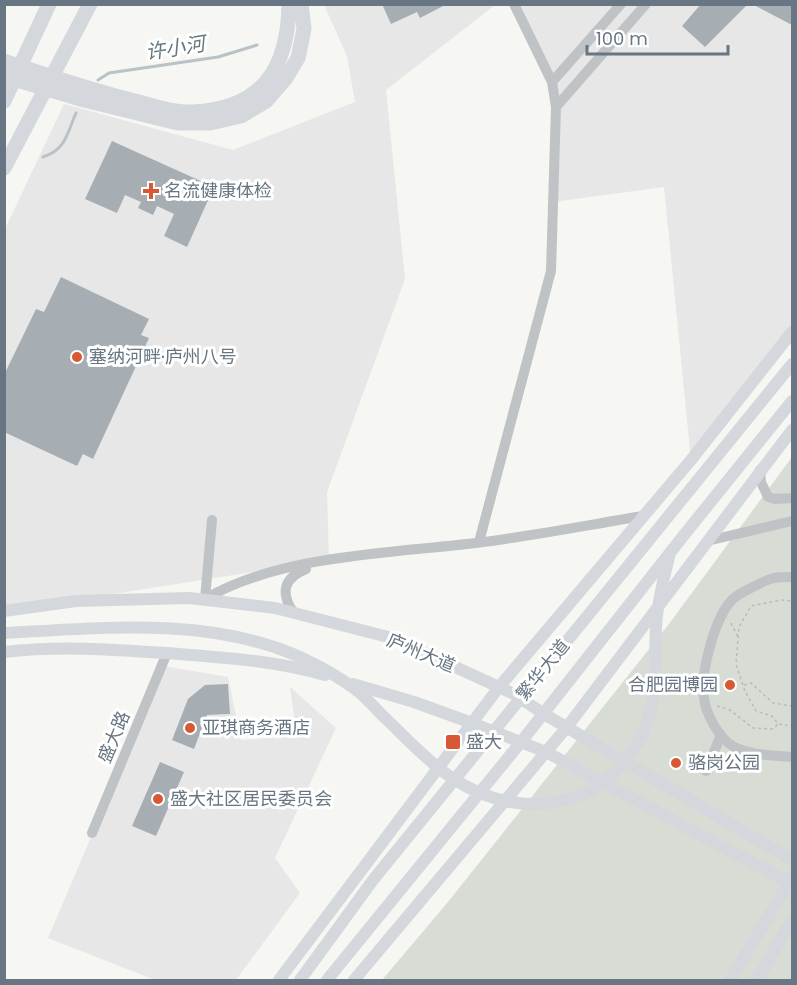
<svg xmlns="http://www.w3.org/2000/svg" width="797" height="985" viewBox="0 0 797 985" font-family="Poppins,'Noto Sans SC',sans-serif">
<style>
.built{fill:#e6e7e6}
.green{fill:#d7dcd4}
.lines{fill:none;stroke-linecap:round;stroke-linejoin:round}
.stream{stroke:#b8c2c7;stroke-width:3}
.building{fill:#a7aeb3}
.path{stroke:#b9bcbe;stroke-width:1.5;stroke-dasharray:3 3;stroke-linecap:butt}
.minor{stroke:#bfc3c6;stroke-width:10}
.major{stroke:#d4d8dc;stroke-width:12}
.highway{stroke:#d4d8dc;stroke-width:15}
.poi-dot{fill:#d75832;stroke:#fff;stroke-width:2}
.labels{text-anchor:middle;stroke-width:6;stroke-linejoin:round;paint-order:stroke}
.poi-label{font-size:18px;fill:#677682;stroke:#fff;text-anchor:start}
.street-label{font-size:18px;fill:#677682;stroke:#fff}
.water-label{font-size:20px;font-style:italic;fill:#63777e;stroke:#fff}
</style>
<rect width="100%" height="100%" fill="#f6f6f3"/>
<path class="built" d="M324,5H495L386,90L405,279L327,492L329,560L5,611V229L64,104L233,150L355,102L347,56Z
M514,5H792V332L691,460L664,187L553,202L552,82Z
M164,666L228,677L241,740L297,736L290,687L336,728L275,858L300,893L236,980H155L48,938Z"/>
<path class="green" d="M792,457V980H382L448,902L669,624Z"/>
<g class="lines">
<path class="stream" d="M98,80L109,73L218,57L257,45
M43,157C66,150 67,133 76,113"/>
</g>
<path class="building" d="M382,4H447L420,18L417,12L391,24Z
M701,4H748L705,47L682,26Z
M752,4H792V25Z
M112,141L214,187L187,247L164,236L174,214L157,206L153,215L138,208L141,202L125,195L117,213L85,199Z
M61,277L149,319L141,335L149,338L93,459L83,454L77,466L4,432V375L36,309L44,312Z
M228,684L230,714L207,715L194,749L172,740L188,699L205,685Z
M160,762L184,772L156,836L132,826Z"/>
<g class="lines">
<path class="path" d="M731,623L738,637
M744,685L751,683L773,703L792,706
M717,706L730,710L753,728L773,729L778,724L772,716L756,711L745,691L736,664L739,627L751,606L781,600L792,601
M779,724L792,726"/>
<path class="minor" d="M552,82L621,4
M556,107L646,4
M760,470L761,482L768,497L775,499L792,498
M707,541L792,521
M479,542L551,271L556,107L552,82L514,4
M792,577C787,577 780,577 774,578C766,580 739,593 733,599C715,616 700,673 704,698C706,715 719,738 734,747C753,756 772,755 792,757
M205,599C279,555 392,553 476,543C532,536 588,525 643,516
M205,599L212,520
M293,612C280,592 284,578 306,569
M706,771L721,735
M92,833L167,653"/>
<path class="major" d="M4,611L76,601L189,598L275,608L392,638L514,694L544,714L792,860
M4,633C103,628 208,616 300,657C319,666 338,676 355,689C365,696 373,706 381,714C422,753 452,791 510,802C534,806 558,804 581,795C612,783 638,750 648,719C658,690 654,659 656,629C657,603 664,578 670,553
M4,652C63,645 121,650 179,654C228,658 277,661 325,675
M353,684L414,702L472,723L546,752L792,884
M279,980L499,687L691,460L792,332
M300,980L373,880L792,364
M327,980L521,742L684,535L792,401
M354,980L567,727L792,430
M730,980L792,877
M757,980L792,920"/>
<path class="highway" d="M4,61C46,75 88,89 131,100C150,105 173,113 193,112C262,109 288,69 289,4
M4,76L84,100L178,123H210L241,116L266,101L286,78L298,58L304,29L301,4
M4,101L49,4
M4,168L90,4"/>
</g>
<g class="poi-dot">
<path d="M148 182h6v6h6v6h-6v6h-6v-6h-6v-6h6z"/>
<circle cx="77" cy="357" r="6"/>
<circle cx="730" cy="685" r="6"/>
<circle cx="190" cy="728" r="6"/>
<rect x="445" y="734" width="16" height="16" rx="3"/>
<circle cx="676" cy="763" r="6"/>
<circle cx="158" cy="799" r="6"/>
</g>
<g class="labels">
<g class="poi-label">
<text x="164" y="197">名流健康体检</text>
<text x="89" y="363">塞纳河畔·庐州八号</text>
<text x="718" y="691" text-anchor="end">合肥园博园</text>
<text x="202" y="734">亚琪商务酒店</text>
<text x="466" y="748">盛大</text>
<text x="688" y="769">骆岗公园</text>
<text x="170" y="805">盛大社区居民委员会</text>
</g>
<g class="street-label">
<text transform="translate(421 653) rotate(23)" y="6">庐州大道</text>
<text transform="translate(543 670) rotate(-51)" y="6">繁华大道</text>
<text transform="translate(114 737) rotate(-67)" y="6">盛大路</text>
</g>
<g class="water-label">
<text transform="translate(175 48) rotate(-9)" y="7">许小河</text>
</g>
</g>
<rect width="797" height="985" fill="none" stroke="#677682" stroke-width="12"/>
<path d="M587 45v9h141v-9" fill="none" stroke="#677682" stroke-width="3"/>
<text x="596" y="45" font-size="18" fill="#677682" stroke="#ffffff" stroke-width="4.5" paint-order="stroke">100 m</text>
</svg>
